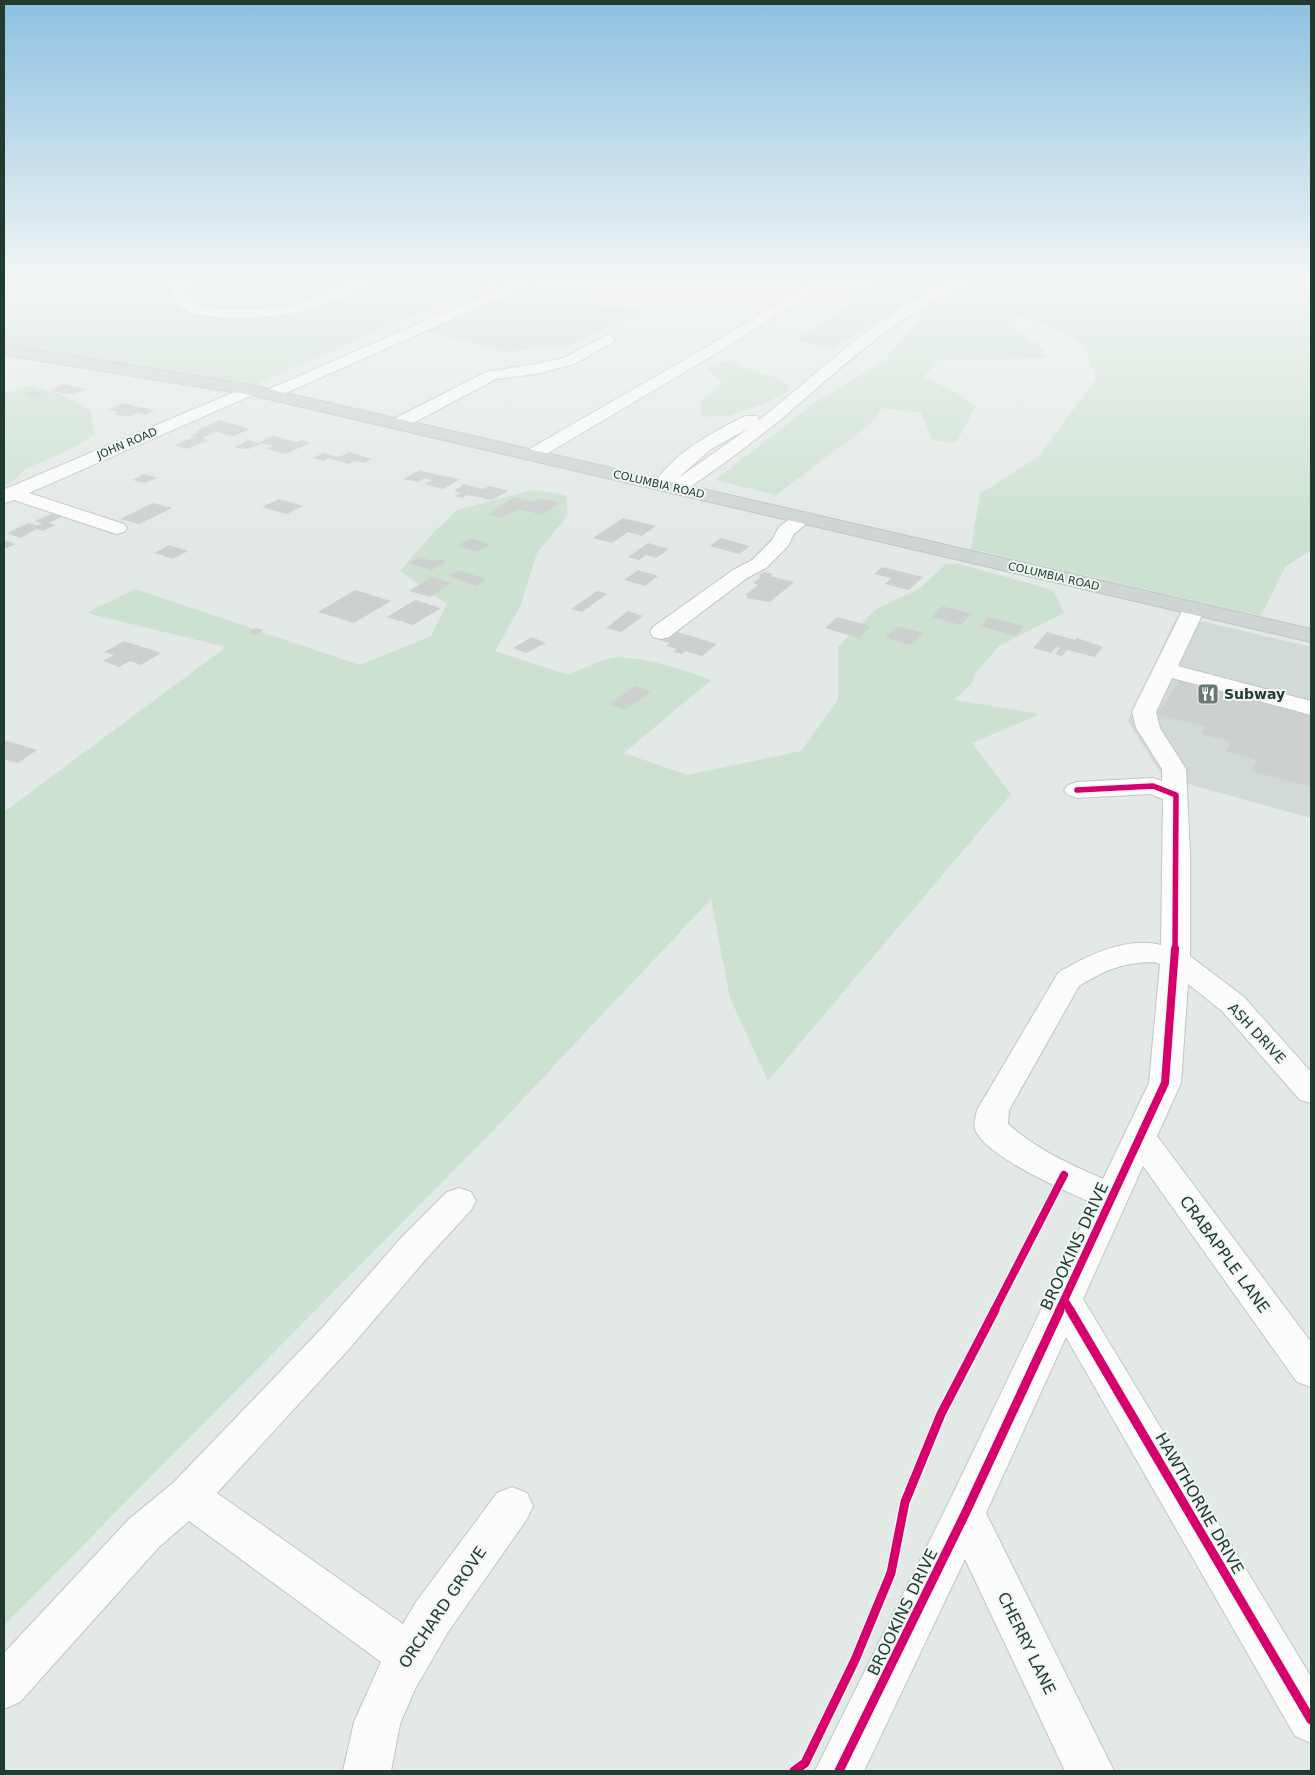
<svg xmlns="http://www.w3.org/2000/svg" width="1315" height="1775" viewBox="0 0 1315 1775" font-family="'DejaVu Sans',sans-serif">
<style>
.built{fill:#d1dad5}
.green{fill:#cde1d1}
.building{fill:#ccd1cf}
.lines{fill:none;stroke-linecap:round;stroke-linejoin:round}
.minor-casing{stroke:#c0c6c3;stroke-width:2}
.major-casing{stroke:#bcc5c1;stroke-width:2}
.minor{fill:#fbfcfb;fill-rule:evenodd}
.major{fill:#ced5d2;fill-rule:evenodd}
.cycleway-far2-casing{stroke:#f1f8f4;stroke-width:9}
.cycleway-far1-casing{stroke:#f1f8f4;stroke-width:11}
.cycleway-casing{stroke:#f1f8f4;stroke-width:12}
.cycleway-far2{stroke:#d6006c;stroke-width:5.5}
.cycleway-far1{stroke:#d6006c;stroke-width:8}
.cycleway{stroke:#d6006c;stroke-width:9}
.labels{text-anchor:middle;stroke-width:4;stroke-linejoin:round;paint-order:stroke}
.far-street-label{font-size:11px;fill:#223b31;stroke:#f1f8f4}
.poi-label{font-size:14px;font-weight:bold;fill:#223b31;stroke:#f1f8f4;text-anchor:start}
.street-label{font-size:14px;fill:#223b31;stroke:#f1f8f4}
.near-street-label{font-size:16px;fill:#223b31;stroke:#f1f8f4}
</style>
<rect width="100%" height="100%" fill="#e3e9e6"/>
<path class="built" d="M1175,621L1205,622L1311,647V818L1163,777L1128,721Z"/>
<path class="green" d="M4,279H495L254,385L4,344Z
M891,279H942L930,284L899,307L832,350L796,340Z
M982,279H1273L1311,283V550L1285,567L1261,616L971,549L980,494L1038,457L1096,379L1089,362L1086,347L1067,333L1016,314L1006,323L1041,347L1048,358L940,360L923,377L951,390L976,406L956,443L933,441L921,413L883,408L869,425L776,495L715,480L813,404L884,361L926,311Z
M518,288L600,306L648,310L563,348L501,351L420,330Z
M736,361C750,377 781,370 791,390L763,404L727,416L700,417L702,400L722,384L707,368L719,363Z
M32,385L66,397L91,411L95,435L65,452L25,469L14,480L4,486V394Z
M532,490L566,495L568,515L537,553L520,607L495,651L568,675C581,670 594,662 608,659C631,652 688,671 711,680L624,753L687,775L801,751L838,700V647L875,610L920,588L946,564H959L1053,590L1064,613L999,646L974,675L972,683L954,700L1040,714L972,743L1011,794L768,1081L730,998L711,899L489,1135L4,1625V812L226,647L86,613L135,589L360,665L431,636L447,604L400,571L431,535L457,510Z"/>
<path class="building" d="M64,384L83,388L81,389L88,390L70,394L50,391Z
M34,390L46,392L35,398L23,395Z
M122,403L134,405L133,406L155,410L146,415L136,413L128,417L115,414L119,412L108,410Z
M220,420L250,429L234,436L216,432L202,438L208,440L188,449L175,445L194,437L190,436L199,432L196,431Z
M273,436L297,442L301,440L310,443L286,454L266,449L273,446L262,443L249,449L234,448L248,440L258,443Z
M349,452L372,459L364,463L354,461L349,464L328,458L324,461L313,458L323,453L339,457Z
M420,470L434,474L460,479L443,489L424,484L432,480L425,478L418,482L403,479Z
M144,474L157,478L145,483L132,480Z
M464,484L483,489L489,486L508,491L492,500L468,495L462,498L455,496L461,493L454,491Z
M514,497L533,502L540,498L560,503L542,515L518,509L502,518L488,515Z
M279,499L303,506L287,514L262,507Z
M153,503L172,508L139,524L120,519Z
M53,513L63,516L48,523L55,525L43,531L36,529L21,538L7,533L29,523L37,526L42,523L35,521Z
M623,518L656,526L642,536L628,532L612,543L593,538Z
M470,538L491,544L478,552L457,546Z
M721,538L750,546L739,554L710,546Z
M4,540L16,544L4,549Z
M648,543L669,549L656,558L646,555L639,560L628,557Z
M169,545L188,551L173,559L154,553Z
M419,557L433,561L437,559L447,561L432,570L408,563Z
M882,567L923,577L909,590L885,584L891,578L874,574Z
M458,570L487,579L477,586L448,576Z
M638,570L658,576L645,586L624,580Z
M764,572L773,574L770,576L794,582L770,602L746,598L748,596L745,595L758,585L753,583L761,577L758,576Z
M431,577L452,583L430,597L409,591Z
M355,590L391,601L354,623L318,612Z
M597,591L607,594L582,612L571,609Z
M415,600L441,608L413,625L387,617Z
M942,606L972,614L961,625L932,617Z
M628,611L643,616L621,632L606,628Z
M837,617L871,626L859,638L825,628Z
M988,617L1024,626L1016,636L980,626Z
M898,626L924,633L911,645L885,638Z
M256,628L264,630L255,635L248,633Z
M671,630L717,644L702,656L685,651L682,654L673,652L677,649L666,646L670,643L659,640Z
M1047,632L1075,640L1077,638L1103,647L1095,657L1067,650L1062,656L1055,654L1060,648L1056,647L1051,653L1033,648Z
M532,637L546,643L526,653L513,648Z
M124,641L161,653L141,665L130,661L119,667L103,661L114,655L104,652Z
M1179,681L1311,715V787L1251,771L1257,760L1226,751L1231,742L1201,734L1205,727L1158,715Z
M635,686L651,692L625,710L609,704Z
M4,740L37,750L18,763L6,760L4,762Z"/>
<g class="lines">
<g class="minor-casing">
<path id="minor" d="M183,279H201L199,282L183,288C186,296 190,301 198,305C217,313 276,309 297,304C324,296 351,276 380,279L378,282C353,292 329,304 303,311C277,318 211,323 186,310C177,305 171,296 169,286L171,283Z
M520,279H538L536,282L277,397H265L263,394L265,391Z
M819,279H835L710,357L538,459L532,460L526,459L523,455L526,451L700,351Z
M958,279H976L974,282C897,314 848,362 786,415C753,442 718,468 683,492L676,494L669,492L667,488L668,486L659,485L656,481C677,451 713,432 745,416H757L759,420C824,369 880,310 958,279ZM749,428L677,479L711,449Z
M607,335L612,337L615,340L612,343L574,364L536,374L496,379L404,428H392L390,424L392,420L486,372L536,364L564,358Z
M251,385L257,387L259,390L257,393L29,493L124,524L127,528L124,532L117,534L110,532L14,500L4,503V490L5,489Z
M803,512L810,514L813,518L794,534L788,546L766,568L747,578L669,637L661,639L653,637L650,632L653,627L733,570L752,560L772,540L779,527L796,514Z
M1194,603L1201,605L1205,609L1178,666L1311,701V715L1172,678L1156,712L1160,728L1186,769L1190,852V956L1244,997L1311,1072V1103L1300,1100L1222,1011L1188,984L1181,1083L1157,1136L1311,1342V1387L1297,1382L1143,1166L1083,1299L1311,1677V1743L1295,1736L1066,1337L986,1513L1114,1771H1065L965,1559L864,1771H815L950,1500L1092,1203C1066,1191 984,1156 975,1129C973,1124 976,1116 977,1110L1058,973C1086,956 1126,936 1161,945L1163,799L1150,794L1077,798L1068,795L1064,790L1068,785L1077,782L1153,778L1162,781V769L1136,728L1132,712L1183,609L1187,605ZM1154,962L1160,964L1149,1083L1103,1179C1069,1164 1036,1149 1008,1124L1009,1110L1079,986C1107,969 1122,963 1154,962Z
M459,1188L471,1192L476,1201L471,1210L427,1258L349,1349L217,1493L403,1624L416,1602L497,1493L512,1487L527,1493L533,1506L527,1519L448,1632L415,1689L400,1724L391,1771H343L354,1722L381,1662L189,1521L159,1547L20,1702L4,1709V1653L129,1519L173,1483L323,1327L401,1238L447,1192Z"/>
</g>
<g class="major-casing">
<path id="major" d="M4,345L251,385L1311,629V642L251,395L4,355Z"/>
</g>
<use href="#minor" class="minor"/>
<use href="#major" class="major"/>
<g class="cycleway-far2-casing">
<path id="cycleway-far2" d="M1077,790L1153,786L1176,795L1175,950"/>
</g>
<g class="cycleway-far1-casing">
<path id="cycleway-far1" d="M1064,1300L1071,1311
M994,1311L1064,1175
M1059,1311L1165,1083L1175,949"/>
</g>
<g class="cycleway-casing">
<path id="cycleway" d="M1070,1310L1311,1720
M794,1771L805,1763L855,1660L891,1573L905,1502L941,1414L995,1310
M839,1771L965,1514L1060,1310"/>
</g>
<use href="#cycleway-far2" class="cycleway-far2"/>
<use href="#cycleway-far1" class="cycleway-far1"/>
<use href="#cycleway" class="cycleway"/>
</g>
<linearGradient id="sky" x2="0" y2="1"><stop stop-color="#8dc1e0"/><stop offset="0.53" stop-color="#f2f5f4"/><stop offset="1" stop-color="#f2f5f4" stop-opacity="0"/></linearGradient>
<rect width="1315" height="527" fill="url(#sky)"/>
<defs>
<g id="restaurant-square" transform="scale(1.125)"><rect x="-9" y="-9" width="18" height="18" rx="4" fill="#667870" stroke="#f1f8f4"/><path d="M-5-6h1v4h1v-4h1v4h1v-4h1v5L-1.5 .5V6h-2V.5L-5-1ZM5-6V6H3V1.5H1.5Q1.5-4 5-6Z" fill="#fff"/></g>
</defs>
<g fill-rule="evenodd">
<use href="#restaurant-square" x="1208" y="694"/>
</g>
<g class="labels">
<g class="far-street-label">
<text transform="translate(127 443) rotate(-23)" y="4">JOHN ROAD</text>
<text transform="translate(659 484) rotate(13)" y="4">COLUMBIA ROAD</text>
<text transform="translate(1054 576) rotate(13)" y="4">COLUMBIA ROAD</text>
</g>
<g class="poi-label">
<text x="1224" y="699">Subway</text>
</g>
<g class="street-label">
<text transform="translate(1257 1033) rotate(47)" y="5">ASH DRIVE</text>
</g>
<g class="near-street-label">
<text transform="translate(1074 1246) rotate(-65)" y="6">BROOKINS DRIVE</text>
<text transform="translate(1225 1254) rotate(54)" y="6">CRABAPPLE LANE</text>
<text transform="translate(1200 1503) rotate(60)" y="6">HAWTHORNE DRIVE</text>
<text transform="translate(442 1607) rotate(-56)" y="6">ORCHARD GROVE</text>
<text transform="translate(902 1612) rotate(-64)" y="6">BROOKINS DRIVE</text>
<text transform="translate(1027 1643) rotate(64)" y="6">CHERRY LANE</text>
</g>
</g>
<rect width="1315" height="1775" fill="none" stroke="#223b31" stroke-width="10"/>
</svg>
